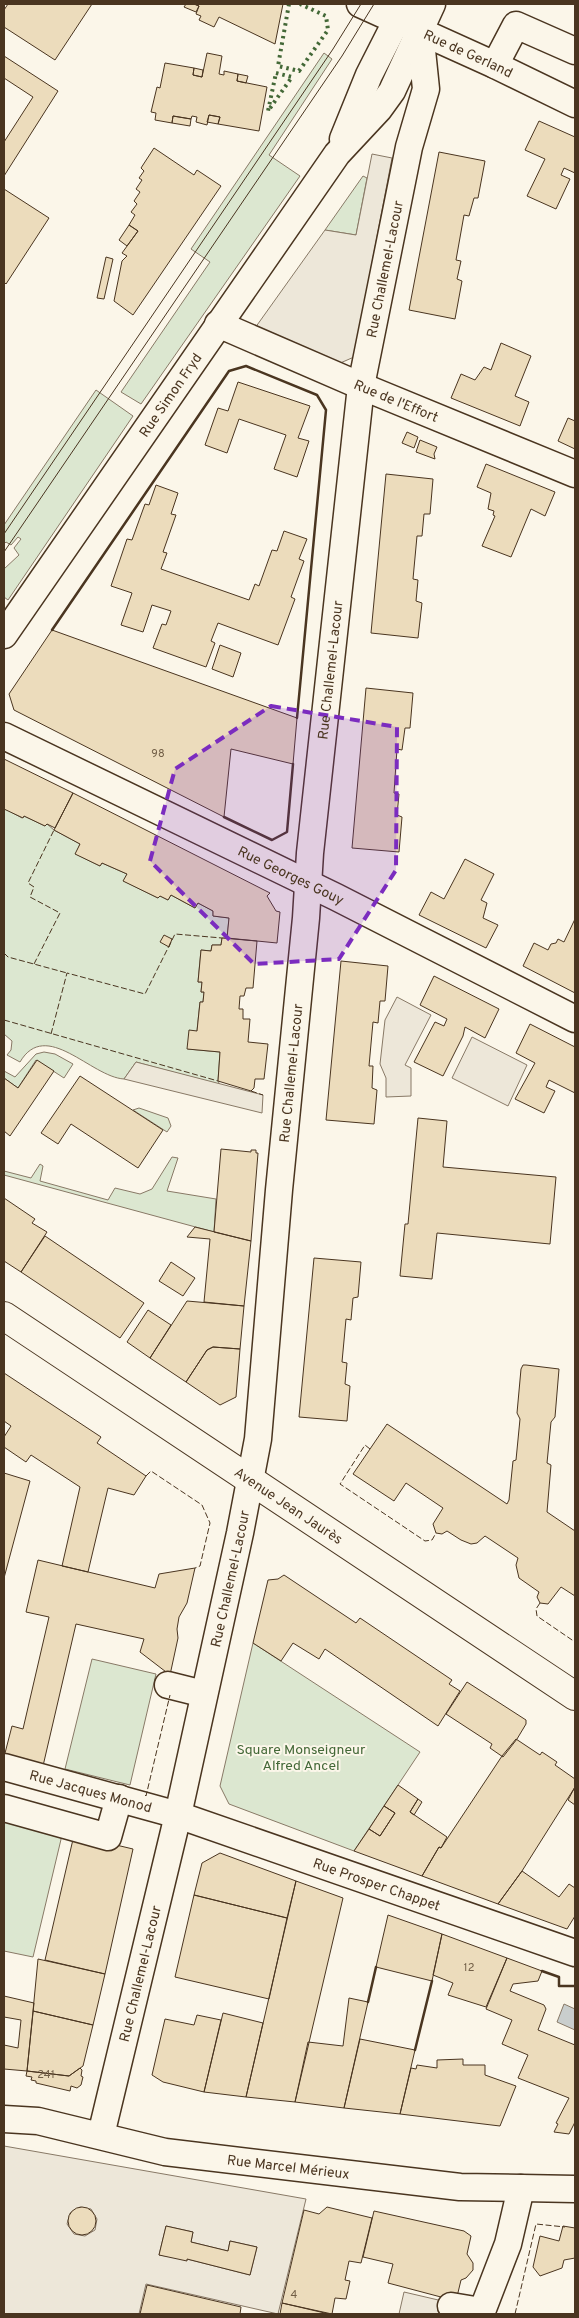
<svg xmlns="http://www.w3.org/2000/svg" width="579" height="2318" viewBox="0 0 579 2318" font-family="Overpass,sans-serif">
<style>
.green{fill:#dce7d0;stroke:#887966}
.parking{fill:#ede7d9;stroke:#887966;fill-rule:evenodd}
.water{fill:#c9cecd;stroke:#887966}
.building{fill:#ecdcbc;stroke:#4a3520}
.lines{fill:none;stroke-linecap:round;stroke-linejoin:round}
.minor-casing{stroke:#4a3520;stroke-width:29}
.major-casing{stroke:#4a3520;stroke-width:30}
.minor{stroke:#fbf6e9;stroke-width:26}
.major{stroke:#fbf6e9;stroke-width:28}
.tram{stroke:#4a3520;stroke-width:1}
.hedge{stroke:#436837;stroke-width:4;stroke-dasharray:2.5 4;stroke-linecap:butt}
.fence{stroke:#4a3520;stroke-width:1;stroke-dasharray:6 2.5;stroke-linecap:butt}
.wall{stroke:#4a3520;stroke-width:2.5}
.marked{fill:#7b2cbf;fill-opacity:0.2;stroke:#7b2cbf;stroke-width:4;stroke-dasharray:10 6;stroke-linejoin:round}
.labels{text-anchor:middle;stroke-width:4;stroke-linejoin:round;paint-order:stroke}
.number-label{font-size:11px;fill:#725f47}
.street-label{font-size:14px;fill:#4a3520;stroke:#fbf6e9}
.park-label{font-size:14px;fill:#436837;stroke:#fbf6e9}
</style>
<rect width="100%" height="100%" fill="#fbf6e9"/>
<path class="green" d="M324,53L332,59L269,155L300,176L141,404L121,392L210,262L191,249Z
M363,176L367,178L356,235L325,230Z
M96,390L133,416L8,600L4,597V569L19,555L14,548L21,539L18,537L11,545L6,542L4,544V525Z
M4,808L22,818L24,816L45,826L47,824L54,830L80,844L76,854L100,866L102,863L127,874L124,881L158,898L160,896L168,900L171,895L195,908L198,903L213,911V916L229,918L227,938H222L221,945H212L211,951L201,950L198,982H202L201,992H204L203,1002H200L197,1031L188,1049L220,1052L218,1081L220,1085L136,1062L124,1079C91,1077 46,1018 20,1062L7,1055L11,1050L12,1041L4,1034Z
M44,1052L55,1054L73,1064L64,1078L36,1060L18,1088L4,1078V1071L15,1077L36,1054Z
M139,1108L168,1118L171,1126L167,1132L133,1110Z
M172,1157L178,1158L167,1191L216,1199L214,1232L4,1175V1171L31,1178L40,1164L43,1166L40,1181L108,1200L115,1188L140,1194L152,1189Z
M253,1643L420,1752L354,1851L229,1804L220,1786Z
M92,1659L156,1674L130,1785L65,1769Z
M4,1813L63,1831L33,1957L4,1951Z"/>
<path class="parking" d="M372,154L392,158L354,357L338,364L255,328L325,230L356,235Z
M397,997L431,1015L405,1065L411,1068V1096L386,1097V1078L380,1064L385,1020Z
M472,1037L527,1065L508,1106L452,1078Z
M136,1062L263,1095L262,1113L124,1079Z
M4,2146L306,2199L278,2314L146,2284L139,2314H4ZM80,2207L91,2209L97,2219L95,2230L85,2236L74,2234L67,2224L70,2213ZM166,2226L193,2232L191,2242L228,2251L230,2241L257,2247L250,2275L187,2259L159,2255Z
M404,2292L464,2306L462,2314H399Z"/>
<path class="water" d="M564,2004L575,2009V2030L557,2022Z"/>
<path class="building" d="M8,4H92L55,60L4,27V10Z
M186,4H194L199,6L196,12L184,7Z
M194,4H283L275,44L219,17L214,27L199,20L201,16L196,14L199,6Z
M207,53L222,56L219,74L224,75V71L238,74L237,81L267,87L259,131L218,124L220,117L209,115L207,125L196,122L197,117L192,116L191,119L173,116L172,123L155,120L156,113L151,112L157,87L160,88L165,63L194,68L193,75L202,77Z
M4,56L58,91L4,176V142L33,97L4,78Z
M194,68L203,70L202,77L193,75Z
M238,74L248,76L246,83L237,81Z
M209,115L220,117L218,124L207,122Z
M173,116L191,119L190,126L172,123Z
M539,121L575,137V173L564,168L561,175L570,179L556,209L527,196L545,159L525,150Z
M154,148L194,175L197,170L221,186L133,315L114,301L122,261L127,256L122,253L138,231L129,225L135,215L131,212L137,204L134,201L140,192L136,189L142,180L139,178L144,171L141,168Z
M439,152L485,161L478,198H474L469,216L464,215L456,260L461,261L457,279L462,281L455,319L409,310Z
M4,189L49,218L6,284L4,282Z
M129,225L138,231L127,246L119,240Z
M106,257L113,259L104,299L97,298Z
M501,343L531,356L515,396L529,402L520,426L451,398L461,374L475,380L484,367L491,370Z
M238,382L310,406L298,438L309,441L297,477L274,469L286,435L239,419L227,453L205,445L218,408L228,411Z
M568,418L575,421V449L558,441Z
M407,432L418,437L414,448L402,443Z
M420,440L437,447L434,454L435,459L416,452Z
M486,464L555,492L545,516L531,509L511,557L482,546L495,516L493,515L494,511L488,509L491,493L477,487Z
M386,474L433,479L430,514H424L422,536H417L413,579L418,580L416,601L422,603L418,638L371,633Z
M156,485L178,493L171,514L176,515L163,552L167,553L161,569L249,600L255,584L259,586L272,550L277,551L284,531L307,539L299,559L304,561L291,597L295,599L278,645L218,623L211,641L215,643L206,667L153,648L162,624L166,625L171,611L152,605L143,632L121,625L132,593L111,586L127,539L132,540L145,504L149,505Z
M52,630L297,718L293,764L231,749L224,817L14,710L9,694Z
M220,645L241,653L233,677L212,669Z
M366,688L413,693L410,728H405L402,750L397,749L394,793L399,794L397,815L402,817L399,852L352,848Z
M4,759L73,793L55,828L47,824L45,826L24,816L23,818L4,809Z
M73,793L270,893L267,896L276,911L280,912L277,943L227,938L229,918L213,916V911L198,903L195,908L171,895L168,900L160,896L158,898L123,881L127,874L102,863L100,866L75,854L80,844L54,830Z
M465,859L494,874L481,900L487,903L483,918L498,925L486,948L419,915L431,892L444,899Z
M575,919V993L523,966L534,943L548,950L551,944L556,943L558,939L564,942Z
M164,935L172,939L169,947L160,942Z
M222,938L257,941L253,988H246L244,996H240L239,1009H243V1019H250L248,1042L268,1044L264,1079H255L254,1088L251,1091L218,1081L220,1052L187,1049L189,1030L197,1031L200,1002H203L204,992H201L202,982H198L201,950L211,951L212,945H221Z
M341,961L388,966L385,1001H380L378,1023L373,1022L369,1066H373L372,1088L377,1090L374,1124L326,1120Z
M434,976L499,1009L485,1038L465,1027L463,1036L443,1076L414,1062L435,1022L444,1026L447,1019L420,1005Z
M530,1024L575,1047V1093L549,1080L546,1087L555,1091L544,1113L515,1099L535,1063L516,1053Z
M37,1060L54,1071L10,1136L4,1131V1078L18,1088Z
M80,1076L163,1130L138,1168L71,1124L58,1144L41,1133Z
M418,1118L447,1121L443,1167L556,1177L550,1244L437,1233L432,1279L400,1276L405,1224H408Z
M221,1149L251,1152V1150H256V1153H258L251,1241L214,1232Z
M4,1198L35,1219L32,1223L47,1232L21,1272L4,1261Z
M195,1227L251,1241L244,1306L204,1302L210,1239L187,1237Z
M45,1236L144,1303L120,1338L21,1272Z
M314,1258L361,1262L358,1297L353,1298L351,1320L346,1319L342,1362L347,1363L345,1384L350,1386L347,1421L299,1417Z
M171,1262L195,1278L183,1296L159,1281Z
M187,1301L244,1306L240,1349L213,1347L207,1350L186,1382L150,1358Z
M148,1310L171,1325L150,1358L127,1342Z
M213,1347L240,1349L236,1397L220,1405L186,1382L207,1350Z
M526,1365L559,1369L555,1417L551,1422L547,1463L551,1465L547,1512L575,1531V1596L561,1587L548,1604L540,1603L537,1597L539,1592L519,1578L516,1565L518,1558L485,1536L477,1543L471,1544L461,1540L447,1531L442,1534L436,1533L433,1524L443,1508L406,1483L394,1501L353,1474L387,1424L507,1504L509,1500L513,1461L516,1460L520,1419L517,1413L521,1369L523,1365Z
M4,1373L101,1437L97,1443L146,1476L134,1495L108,1488L88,1572L62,1566L80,1487L31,1455L26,1462L4,1447V1437L11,1426L4,1421Z
M4,1473L30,1481L4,1578Z
M38,1560L155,1588L159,1574L195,1568L187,1603L179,1617L177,1629L178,1638L170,1675L140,1652L144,1639L76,1624L43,1766L4,1757L12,1726L23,1729L49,1617L26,1612Z
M284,1575L356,1623L360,1618L452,1680L449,1684L460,1691L438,1726L325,1649L319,1659L293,1643L281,1661L253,1643L268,1580L278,1579Z
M467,1682L526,1720V1724L517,1739L503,1757L490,1748L492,1744L446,1714Z
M516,1739L540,1755L542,1752L557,1762L555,1765L575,1779V1787L522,1871L498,1904L422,1876L439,1847L441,1848L502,1756Z
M398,1785L418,1799L410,1812L447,1837L441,1848L439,1847L422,1876L354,1851L369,1829L380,1836L395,1813L384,1806Z
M575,1787V1805L568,1800Z
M418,1799L422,1802L414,1815L410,1812Z
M384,1806L395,1813L380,1836L369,1829Z
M74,1835L133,1849L105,1974L45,1960Z
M220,1853L296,1881L287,1918L194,1895L202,1863Z
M522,1871L559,1897L569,1884L575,1888V1916L567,1929L498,1904Z
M296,1881L343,1898L295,2102L246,2097Z
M194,1895L287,1918L269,1999L175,1977Z
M388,1915L442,1934L432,1981L376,1967Z
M442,1934L507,1958L486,2007L448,1995L453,1983L433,1975Z
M507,1958L542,1971L538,1981L513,1984L510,1991L544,2005L546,2009L538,2030L575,2045V2122L569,2134L554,2132L558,2124L556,2123L569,2098L518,2078L528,2055L502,2044L512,2020L486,2009Z
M38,1959L105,1974L93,2025L33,2011Z
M4,1996L34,2003L27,2071L4,2069V2045L18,2048L21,2020L4,2017Z
M349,1998L368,2002L344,2108L295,2102L308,2042L343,2046Z
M33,2011L93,2025L83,2066L69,2076L27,2071Z
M223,2013L263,2023L246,2097L204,2092Z
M197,2015L221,2020L204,2092L163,2082L152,2075L165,2019L194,2025Z
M360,2039L415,2050L400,2114L344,2108Z
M463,2059V2065H485V2075L516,2086L500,2126L400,2114L411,2068L416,2069L417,2065L437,2068V2060Z
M80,2068L82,2070L81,2076L83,2077L81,2085L77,2088L71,2086L70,2091L36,2083V2081L31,2080L32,2077L26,2076L27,2071L69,2076Z
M68 2221a14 14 0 1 1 28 0a14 14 0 1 1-28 0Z
M327,2207L372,2218L361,2263L349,2261L345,2280L350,2281L346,2299L335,2298L332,2314L282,2303L304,2210L319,2214Z
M374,2211L464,2231L471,2236L467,2254L473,2263V2270L466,2278L461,2280L456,2301L388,2283L393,2264L363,2257Z
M166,2226L193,2232L191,2242L228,2251L230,2241L257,2247L250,2275L187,2259V2261L159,2255Z
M563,2226L575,2228V2258L564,2260L562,2268L540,2276L533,2267L540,2236L559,2241Z
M147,2285L241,2307L240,2314H140Z
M282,2303L329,2314H280Z"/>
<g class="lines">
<g class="minor-casing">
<g id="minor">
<path id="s1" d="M360,4L495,65L575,104"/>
<path d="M495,65L516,25L575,51"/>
<path d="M343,139L369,75L405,4"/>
<path id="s2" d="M218,324L361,386L575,474"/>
<path id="s3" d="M4,635L337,154L379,109L392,91L432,4"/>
<path id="s4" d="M4,736L336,897L575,1019"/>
<path d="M168,1685L204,1694"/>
<path id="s5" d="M4,1767L178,1815L575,1953"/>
<path d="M4,1808L108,1837L119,1798"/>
<path id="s6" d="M4,2119L38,2121L165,2152L460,2187L575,2189"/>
<path id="s7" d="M101,2135L178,1815L240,1533L258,1439L279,1190L306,918L310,853L361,386L409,147L426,89L420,31"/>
<path d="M451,2306L481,2311"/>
<path d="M481,2314L508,2244L521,2188"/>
</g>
</g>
<g class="major-casing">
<g id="major">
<path id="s8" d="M4,1316L575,1696"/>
</g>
</g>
<use href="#minor" class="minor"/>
<use href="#major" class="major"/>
<path class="tram" d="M4,534L333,49L361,4
M4,552L342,56L374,4"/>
<path class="hedge" d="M289,4L278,66L299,71L328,30L326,16L300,4
M276,73L292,77L268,111Z"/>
<path class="fence" d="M4,953L8,957L67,973
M34,964L60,913L30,897L34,887L28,883L54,830
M4,1020L218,1081
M51,1034L67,973L145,994L175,934L222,938
M251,1091L263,1095
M370,1449L365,1445L340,1484L425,1541L432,1540L436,1533
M146,1476L151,1471L202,1505L210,1523L200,1566L195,1568
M540,1603L536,1609L537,1616L575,1642
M145,1795L146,1796L170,1695
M515,2314L536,2224L565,2227"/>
<path class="wall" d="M52,630L229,371L246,366L317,395L326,410L297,718
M224,817L272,840L287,832L293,764
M542,1971L559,1977V1986H575
M368,2002L376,1967
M415,2050L432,1981"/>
</g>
<path class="marked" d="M271,706L397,727L396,870L339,959L254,964L150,861L175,769Z"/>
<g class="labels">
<g class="number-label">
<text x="158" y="757">98</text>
<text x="469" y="1971">12</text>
<text x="46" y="2078">241</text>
<text x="294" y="2298">4</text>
</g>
<g class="street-label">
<text dy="5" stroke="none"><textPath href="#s1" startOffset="119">Rue de Gerland</textPath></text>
<text dy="5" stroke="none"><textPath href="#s7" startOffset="1891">Rue Challemel-Lacour</textPath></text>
<text dy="5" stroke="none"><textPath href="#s3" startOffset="292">Rue Simon Fryd</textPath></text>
<text dy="5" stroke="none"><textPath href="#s2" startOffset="194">Rue de l'Effort</textPath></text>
<text dy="5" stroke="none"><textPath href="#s7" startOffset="1486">Rue Challemel-Lacour</textPath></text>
<text dy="5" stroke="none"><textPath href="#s4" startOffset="319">Rue Georges Gouy</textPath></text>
<text dy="5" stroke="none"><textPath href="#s7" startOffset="1081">Rue Challemel-Lacour</textPath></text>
<text dy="5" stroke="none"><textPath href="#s8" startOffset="342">Avenue Jean Jaurès</textPath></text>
<text dy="5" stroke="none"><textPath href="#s7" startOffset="571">Rue Challemel-Lacour</textPath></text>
<text dy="5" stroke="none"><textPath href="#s5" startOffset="90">Rue Jacques Monod</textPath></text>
<text dy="5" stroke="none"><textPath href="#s5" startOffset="391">Rue Prosper Chappet</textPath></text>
<text dy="5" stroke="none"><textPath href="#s7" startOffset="166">Rue Challemel-Lacour</textPath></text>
<text dy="5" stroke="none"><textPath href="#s6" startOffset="289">Rue Marcel Mérieux</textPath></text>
</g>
<g class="park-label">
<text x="301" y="1754">Square Monseigneur<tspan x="301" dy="16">Alfred Ancel</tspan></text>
</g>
</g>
<rect width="579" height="2318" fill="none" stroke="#4a3520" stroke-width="10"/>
</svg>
